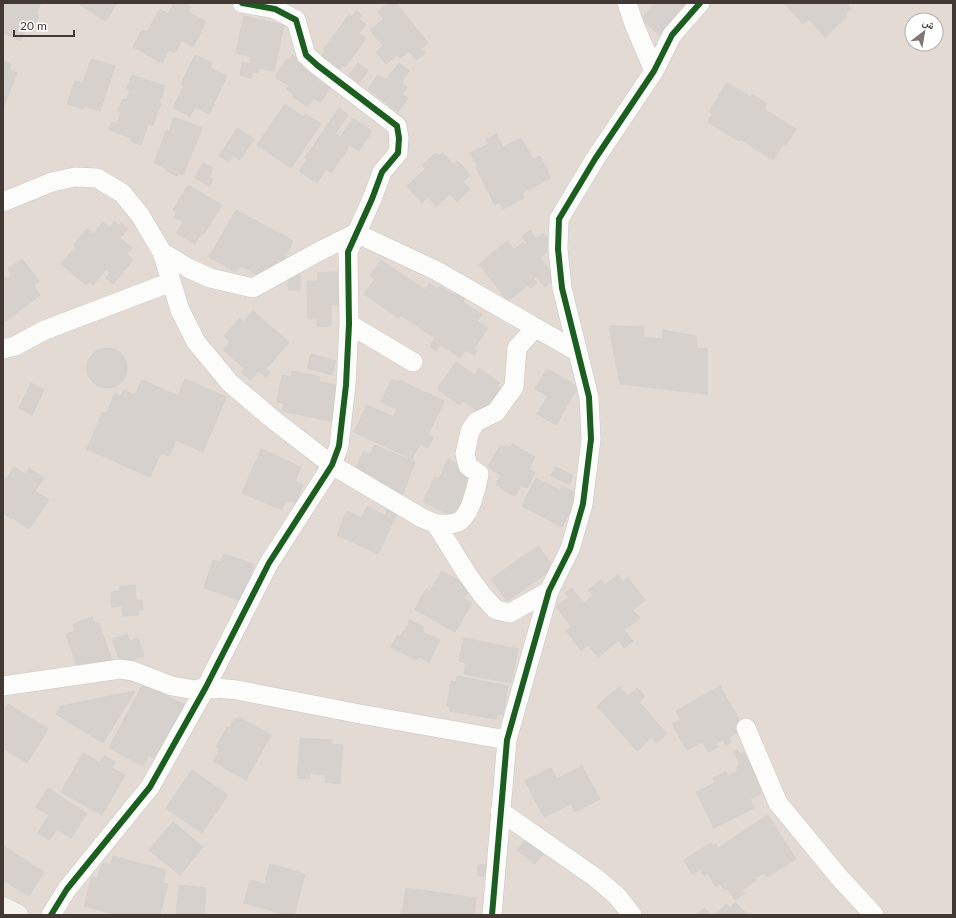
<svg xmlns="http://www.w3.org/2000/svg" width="956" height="918" viewBox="0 0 956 918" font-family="Lato,'Noto Naskh Arabic',sans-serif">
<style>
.residential{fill:#e2dad3;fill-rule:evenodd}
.building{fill:#d6d1cd;stroke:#d6d0cc}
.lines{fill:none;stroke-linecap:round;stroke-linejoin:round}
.street-casing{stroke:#cac6c2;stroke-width:20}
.secondary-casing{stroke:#cfc6bf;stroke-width:23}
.street{stroke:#fcfcfb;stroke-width:19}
.secondary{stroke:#f5f1ed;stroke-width:22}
.cycleway-casing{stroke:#fff;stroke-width:8}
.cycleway{stroke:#1b5e20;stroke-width:6}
</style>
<rect width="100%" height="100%" fill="#eeeae6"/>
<path class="residential" d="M3,3H953V915H3ZM912,20H936V44H912Z"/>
<path class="building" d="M3,3H41L36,14L39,15L33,30L27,27L21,41L3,33Z
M82,3H117L106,21L80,5Z
M174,3H183L191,7L188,12L206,22L193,47L182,40L174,53L169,50L162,63L133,47L142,30L147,32L160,9L168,14Z
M388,3H396L428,43L421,49L425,53L416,60L409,51L400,58L397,55L386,64L376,52L383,46L370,30L384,19L378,12Z
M655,3H688L660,35L641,19Z
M784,3H846L851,9L845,14L847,17L825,37L809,19L803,24Z
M356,11L362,15L359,19L366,24L359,33L366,38L345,67L342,65L340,69L322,56L325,51L323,50L349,15L352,17Z
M244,16L284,25L274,71L259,68L258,73L253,72L251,78L240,75L242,62L250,64L251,57L236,53Z
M195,55L212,63L210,68L227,76L209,114L195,107L190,116L173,108L184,86L181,84Z
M292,55L303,62L301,66L318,78L317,80L330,88L321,102L314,98L308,107L292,96L294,94L286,89L289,86L275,77L287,59L289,60Z
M91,59L115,66L100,111L84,106L83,109L67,104L75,81L83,83Z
M4,61L11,64L9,70L17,73L3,108Z
M358,63L368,70L359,83L349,75Z
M399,63L409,71L401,83L407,87L402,94L408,98L398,112L368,89L378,75L386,80Z
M132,75L165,86L159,103H161L153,125L148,123L141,145L130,141L131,138L109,130L112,122L117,124L121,112L118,111L123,99L126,101L130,90L127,89Z
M727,83L750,97L752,94L767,104L764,109L796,129L786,145L784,143L773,160L740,139L739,141L708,122L712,114L709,112Z
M285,104L303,117L306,114L321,124L291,168L257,145Z
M339,108L348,115L335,134L340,137L353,118L372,131L359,151L350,145L331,173L326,169L317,183L299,171L307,160L305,158Z
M174,117L202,128L183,175L178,173L177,176L166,171L167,169L154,163L167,130L169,131Z
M237,128L254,139L240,160L233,155L229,162L219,156Z
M496,134L503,147L521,138L533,160L540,156L551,178L522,193L524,198L503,209L500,202L495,205L476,168L478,167L470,153L489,144L486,139Z
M436,153L439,156L443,153L454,165L458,161L470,175L463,182L470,189L457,202L450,194L436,206L428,197L422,203L407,186L425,169L422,165Z
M203,163L213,168L209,177L213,179L210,186L195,178Z
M188,185L222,205L204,234L202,233L195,244L177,233L183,222L174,217L177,213L173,210Z
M236,210L293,241L283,263L260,276L241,266L236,272L209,257Z
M103,222L109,228L114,222L119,225L121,223L128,229L120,238L132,248L127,254L133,260L113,284L106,278L110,272L106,269L93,285L89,282L86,285L61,264L76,246L74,244L87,229L93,234Z
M530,230L536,239L543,233L554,246L540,258L556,278L545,287L536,277L534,279L537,283L531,288L528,285L508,301L479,264L507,241L514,250L523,242L525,245L527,243L522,237Z
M22,259L39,281L33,285L40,295L3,323V275L6,279L12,275L8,269Z
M381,260L425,290L429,283L437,289L440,286L453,295L455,292L465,298L463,302L482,315L477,321L488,328L474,349L477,351L474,355L466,350L460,358L441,345L436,351L430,346L435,338L401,315L399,318L364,294L375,279L370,276Z
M338,272L339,278L346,279L345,304L331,305V326L317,327V319H308L307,281H318V273Z
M288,274H300V290H288Z
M253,311L289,342L266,369L270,372L266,377L259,371L251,380L242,373L245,369L223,350L230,342L224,336L240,318L244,322Z
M609,326L644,327L643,337L663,339L662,330L696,336L697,349L707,348V394L620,384Z
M87 368a20 20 0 1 1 40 0a20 20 0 1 1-40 0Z
M311,354L336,361L332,375L307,368Z
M456,362L474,375L479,368L500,383L497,386L504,391L484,416L463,401L460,405L437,389Z
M547,369L578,387L556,425L537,414L548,396L535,389Z
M292,371L320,377L319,382L342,386L335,422L282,411L284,403L277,402L282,375L291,377Z
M185,379L226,397L203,452L176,440L169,456L161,453L150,477L87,449L103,412L106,414L115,393L121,396L123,390L135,395L142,380L178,396Z
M392,379L398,382L399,380L444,401L428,435L433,437L428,448L420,444L412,459L354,432L367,405L393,417L397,409L381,402Z
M31,383L44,390L32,415L19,408Z
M512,444L535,457L529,469L535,473L527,488L521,485L515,496L496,485L501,475L488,467L500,445L505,448L506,445L510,448Z
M374,445L415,462L403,494L354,474L363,452L370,455Z
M261,449L301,467L295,481L303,485L296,502L285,501L282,510L242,493Z
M448,459L476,475L454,517L423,502L435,477L439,479Z
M14,467L25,474L29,468L44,478L35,491L49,500L29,529L13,518L12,519L3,513V478L6,479Z
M555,467L573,475L569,484L551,476Z
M536,478L560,490L562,486L579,495L562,527L522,506Z
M367,507L385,515L388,508L397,513L378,554L337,535L347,511L361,518Z
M538,546L554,568L507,601L491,579Z
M224,554L254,564L243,601L204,588L213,560L221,562Z
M442,571L471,587L464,599L472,603L455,632L415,609L426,589L430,591Z
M618,575L623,582L628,578L645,600L633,610L640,618L624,630L633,641L624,648L619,640L598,657L588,645L581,650L566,631L572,627L556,607L569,597L565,593L572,588L584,603L593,596L588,590L601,580L605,585Z
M135,585L136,600H142L143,610H138V615L123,616L122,606L112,607L111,592L120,591V586Z
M92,617L95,624L99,623L112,661L79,672L66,634L75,631L73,624Z
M410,620L424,627L422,632L440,640L429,662L418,657L417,660L391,647L397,635L400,637L403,631L404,632Z
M127,634L130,641L138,638L144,656L121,664L112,639Z
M464,638L518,649L511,683L464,674L466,663L459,661Z
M457,676L508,686L503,715L497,714L496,719L450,711V707L447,706L451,681L456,682Z
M143,684L191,708L159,761L148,755L143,766L109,748Z
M620,686L628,696L637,688L645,696L639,702L667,734L656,743L652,737L637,751L597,706Z
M720,686L744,729L728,738L731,742L726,745L723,740L716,744L718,747L708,752L702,742L687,750L672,724L681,719L676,711Z
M135,691L103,743L56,714L61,706Z
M8,704L48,729L27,763L3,748V712Z
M239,717L271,735L246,780L213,761L220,749L216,747L227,727L229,728L235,718L238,720Z
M300,738L332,740V744L343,745L340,784L325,782V775L310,773V779L297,778Z
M738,750L740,754L744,752L764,792L750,799L754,808L714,828L696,792L715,783L713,778L726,772L728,776L738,771L736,767L740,765L734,752Z
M83,753L100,763L104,756L115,762L112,768L125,775L102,815L61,792Z
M582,766L600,799L575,812L571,804L544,817L525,781L551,768L557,779Z
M192,770L228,795L202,833L166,808Z
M48,788L87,814L71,838L57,829L49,840L38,833L49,815L36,807Z
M768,815L796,859L767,877L765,873L755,878L757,880L742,890L744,894L735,900L727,888L724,890L720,884L716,887L708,874L704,876L700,870L692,874L684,860L711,843L713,846L716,844L718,848Z
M173,822L203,847L180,875L149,850Z
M527,839L545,852L535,864L517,850Z
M3,846L44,872L29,896L3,880Z
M113,856L166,870L163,883L168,884L160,915H118L84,906L92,877L98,878L102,863L111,865Z
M270,864L305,874L294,915H287L244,903L250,880L265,884Z
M478,865H487L486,876H478Z
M179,885L206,888L204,915H176Z
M406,888L476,898L474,915H402Z
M735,902L748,915H715L726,904L730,908Z
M704,908L711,915H696Z"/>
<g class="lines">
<g class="street-casing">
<path id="street" d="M627,3L634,24L654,71
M3,202L52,182L75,177L97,178L122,193L140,215L162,252L180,310L196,342L230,383L275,421L332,465L422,518L436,524L467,574L483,596L496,610L510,613L549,591
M356,233L437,271L578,352
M162,252L188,268L210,278L253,288L318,252L356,233
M349,324L413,362
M3,349L15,346L45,330L171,282
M436,524C444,524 451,525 458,522C470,517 477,486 479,474L468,466L465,454L470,431L476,422L496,412L514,387L517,348L535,328
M3,686L120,669L133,671L172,686L195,690L206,687L237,690L360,714L507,740
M746,728L778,803L839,877L874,915
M500,811L596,878L617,896L632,915
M51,915L67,889L150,787L206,687L269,563L332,465L339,446L346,385L349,324L348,252L372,199L382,172L398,153L399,138L397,126L317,65L306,55L296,20L275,9L242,3
M492,915L507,740L549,591L570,549L583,504L591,439L589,397L562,288L558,249L559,219L595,159L654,71L672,35L700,3"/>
</g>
<g class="secondary-casing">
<path id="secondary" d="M3,908L17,915"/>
</g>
<use href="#street" class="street"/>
<use href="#secondary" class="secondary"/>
<g class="cycleway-casing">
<path id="cycleway" d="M51,915L67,889L150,787L206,687L269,563L332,465L339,446L346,385L349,324L348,252L372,199L382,172L398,153L399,138L397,126L317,65L306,55L296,20L275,9L242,3
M492,915L507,740L549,591L570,549L583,504L591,439L589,397L562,288L558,249L559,219L595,159L654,71L672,35L700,3"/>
</g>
<use href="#cycleway" class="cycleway"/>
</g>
<rect width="956" height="918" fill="none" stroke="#433934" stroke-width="8"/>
<g transform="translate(924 32) rotate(31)"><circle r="19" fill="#ffffff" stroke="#b4b0ae"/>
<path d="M0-3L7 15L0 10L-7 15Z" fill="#7f7772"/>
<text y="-6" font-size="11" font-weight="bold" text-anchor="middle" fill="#433934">ش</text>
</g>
<path d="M14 30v6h60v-6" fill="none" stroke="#433934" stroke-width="2"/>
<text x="20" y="30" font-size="12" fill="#433934" stroke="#ffffff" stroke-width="3" paint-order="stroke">20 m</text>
</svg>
